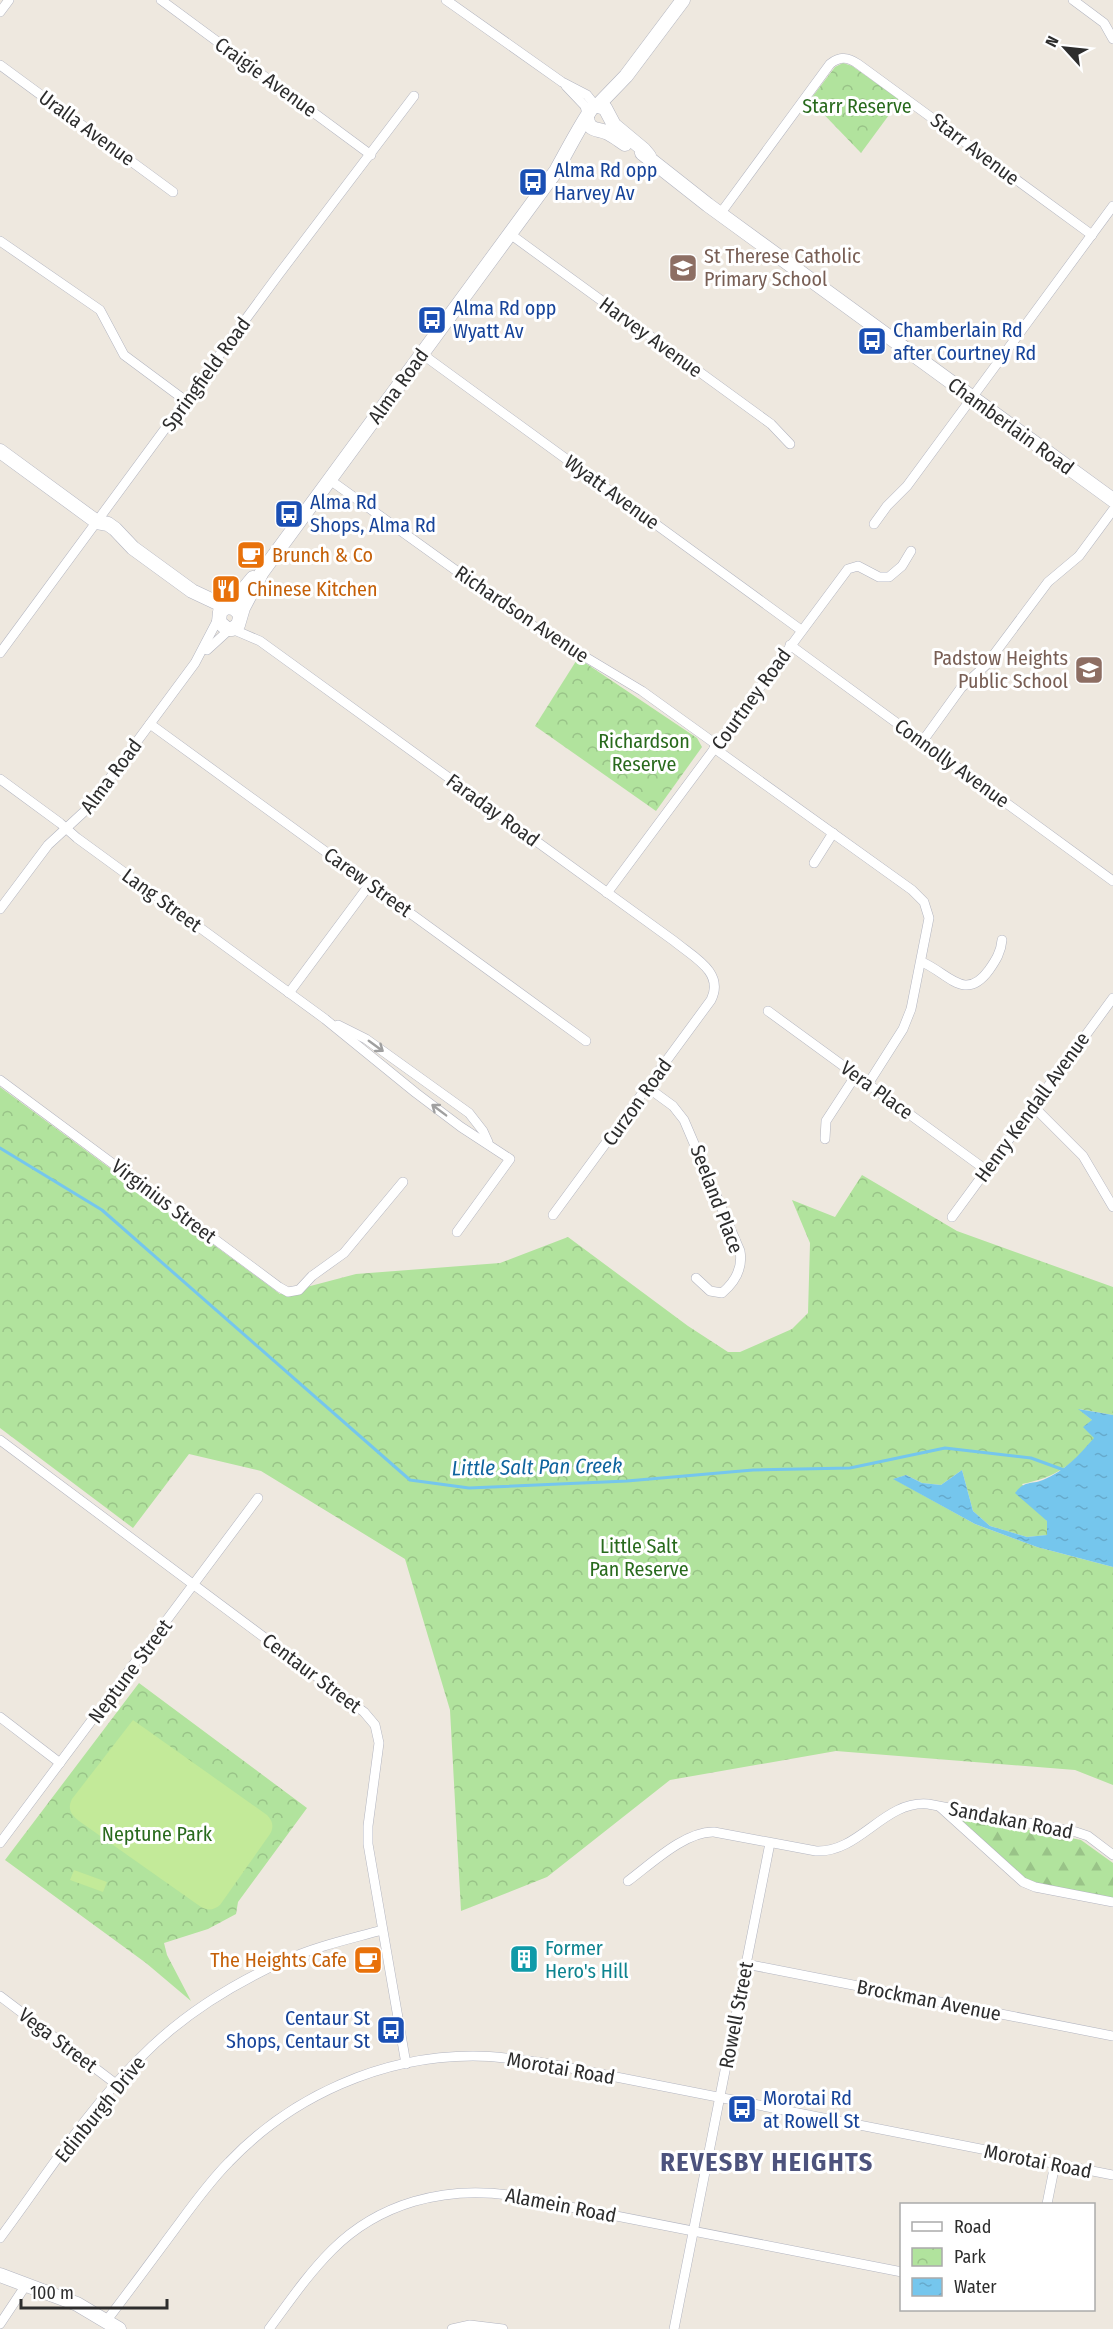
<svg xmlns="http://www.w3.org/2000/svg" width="1113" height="2329" font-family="'Fira Sans Condensed',sans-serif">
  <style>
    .forest { fill: url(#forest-firs) }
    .park { fill: url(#park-crowns) }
    .pitch { fill: #c3ea99 }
    .water { fill: url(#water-ripples) }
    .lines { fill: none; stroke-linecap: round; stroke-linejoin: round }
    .stream { stroke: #75c6ed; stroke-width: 3 }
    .street-casing { stroke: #b3b5c0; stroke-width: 10 }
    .secondary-casing { stroke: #b3b5c0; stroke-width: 15 }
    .street { stroke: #fff; stroke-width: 9 }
    .secondary { stroke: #fff; stroke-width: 14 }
    .oneway { stroke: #a0a0a0 }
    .labels { text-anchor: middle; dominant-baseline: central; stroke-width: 6; stroke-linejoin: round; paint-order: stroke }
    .street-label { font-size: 20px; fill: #2d2d2d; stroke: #fff }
    .park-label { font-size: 20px; fill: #286a1c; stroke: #fff }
    .transit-label { font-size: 20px; fill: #164399; stroke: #fff; text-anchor: start }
    .education-label { font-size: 20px; fill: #785e54; stroke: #fff; text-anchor: start }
    .food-label { font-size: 20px; fill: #c56008; stroke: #fff; text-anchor: start }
    .culture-label { font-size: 20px; fill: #0d838f; stroke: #fff; text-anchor: start }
    .water-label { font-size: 21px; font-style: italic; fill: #0f649e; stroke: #fff }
    .district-label { font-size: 26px; font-weight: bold; letter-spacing: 1.5px; fill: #4d537d; stroke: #fff }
  </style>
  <defs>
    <pattern id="forest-firs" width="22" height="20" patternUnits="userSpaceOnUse" patternTransform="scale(1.5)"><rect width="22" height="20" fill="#b1e39d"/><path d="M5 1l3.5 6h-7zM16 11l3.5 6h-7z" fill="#99c388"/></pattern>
    <pattern id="park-crowns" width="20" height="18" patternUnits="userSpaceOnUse" patternTransform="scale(1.5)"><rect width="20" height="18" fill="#b1e39d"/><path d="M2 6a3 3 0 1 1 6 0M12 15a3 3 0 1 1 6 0" fill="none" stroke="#99c388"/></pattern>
    <pattern id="water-ripples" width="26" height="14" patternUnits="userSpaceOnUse" patternTransform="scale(1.5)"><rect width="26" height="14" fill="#75c6ed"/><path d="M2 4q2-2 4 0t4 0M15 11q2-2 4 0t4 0" fill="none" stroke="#6ac"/></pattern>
  </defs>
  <rect width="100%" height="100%" fill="#eee8df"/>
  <path class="forest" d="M959 1816 1081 1840 1113 1863V1898L1039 1884 1026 1879 958 1818Z"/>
  <g class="park">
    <path d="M843 63 852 66 900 100 861 153 810 100 835 67Z"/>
    <path d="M578 658 697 738 702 747 656 811 535 726Z"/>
    <path d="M0 1087 280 1294 356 1274 500 1263 568 1237 688 1326 728 1352H740L792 1329 808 1313 810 1243 792 1200 835 1217 862 1175 957 1231 1113 1287V1415L1079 1409 1092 1420 1095 1438C1072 1465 1057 1477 1022 1484L1047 1521 1048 1535 1027 1537 990 1526 973 1511 962 1470 941 1485 922 1483 906 1475 894 1479 975 1524 1037 1547 1113 1567V1785L1075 1770 836 1751 670 1780 547 1877 461 1911 450 1710 405 1559 261 1471 189 1454 133 1528 0 1428Z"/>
    <path d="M139 1683 307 1808 238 1902 236 1914 208 1929 164 1943 167 1955 191 2001 146 1963 5 1860Z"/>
  </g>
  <g class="pitch">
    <path d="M133 1720 267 1815C273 1821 274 1827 270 1834L220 1905C214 1910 208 1911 201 1907L79 1821C71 1815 67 1809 72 1799Z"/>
    <path d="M74 1870 107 1882 103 1892 70 1880Z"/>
  </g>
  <path class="water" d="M1078 1409 1113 1415V1567L1037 1547 975 1524 893 1479 906 1475 922 1483 941 1485 962 1470 973 1511 990 1526 1027 1537 1047 1535V1521L1015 1493C1025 1480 1030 1485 1043 1480 1065 1471 1079 1455 1094 1438L1083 1427 1092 1420Z"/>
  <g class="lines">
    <path class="stream" d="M0 1148 102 1210 410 1480 469 1488 627 1481 753 1470 850 1468 945 1448 1031 1458 1064 1470"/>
    <g class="street-casing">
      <g id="street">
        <path d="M161 0 371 155"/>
        <path d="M446 0 562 82 587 95 595 105"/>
        <path d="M1073 0 1104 23 1113 39"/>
        <path d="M0 12 9 0"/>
        <path d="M0 65 173 192"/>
        <path d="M566 86 585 106 587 114"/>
        <path d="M720 214 830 64C840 56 848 57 858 64L1092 235"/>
        <path d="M510 234 771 424 790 444"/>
        <path d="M0 241 100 310 124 355 186 401"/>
        <path d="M422 354 801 630"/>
        <path d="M330 480 532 625 642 691 717 745"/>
        <path d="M874 524 887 506 907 486 1113 206"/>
        <path d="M232 629 260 641 674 941C693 957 725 972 711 1000L553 1215"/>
        <path d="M790 645 1113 881"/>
        <path d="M207 650 230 629"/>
        <path d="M0 653 279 274 414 96"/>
        <path d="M150 724 586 1041"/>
        <path d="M922 742 961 688 986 665 1048 582 1079 556 1113 510"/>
        <path d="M714 748 912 890 924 902 929 918 911 1009 903 1029 868 1084"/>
        <path d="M0 779 60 823 77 838 325 1019 416 1093 461 1127 510 1159 457 1232"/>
        <path d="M814 863 833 833"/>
        <path d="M607 893 848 569 858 566 879 577H889L902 566 911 551"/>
        <path d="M0 909 48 845 87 809 195 663 218 619"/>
        <path d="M922 962C948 973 965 1003 989 970 996 960 1001 952 1002 940"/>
        <path d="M289 993 370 884"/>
        <path d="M768 1011 986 1170"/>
        <path d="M338 1025 366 1039 469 1113 483 1131 488 1142"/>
        <path d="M0 1080 279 1287 288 1292 299 1290 312 1276 344 1253 403 1182"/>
        <path d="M647 1087 673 1106 684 1120 740 1251C743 1268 735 1282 722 1293L710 1291 696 1278"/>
        <path d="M1033 1106 1083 1156 1113 1207"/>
        <path d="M825 1139 826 1121 856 1075"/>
        <path d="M952 1217 1113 998"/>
        <path d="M0 1440 364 1712 375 1725 379 1743 368 1826V1844L406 2064"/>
        <path d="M0 1717 60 1763"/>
        <path d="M940 1807 1023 1882 1035 1887 1113 1902"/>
        <path d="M0 1843 258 1498"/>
        <path d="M628 1881C651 1864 685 1831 714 1832L816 1851C860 1853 884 1800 928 1804L1076 1832 1088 1836 1113 1855"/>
        <path d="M746 1964 1113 2036"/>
        <path d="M0 1996 116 2084"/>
        <path d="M1047 2204 1055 2164"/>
        <path d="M0 2238C45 2178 86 2111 140 2058 181 2016 232 1984 286 1960 317 1946 350 1939 382 1930"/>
        <path d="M107 2320C130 2290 152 2260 175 2229 192 2206 209 2182 229 2162 292 2096 382 2056 473 2056 499 2056 525 2060 550 2064L1113 2175"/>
        <path d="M0 2324 26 2285"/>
        <path d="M269 2329C289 2302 308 2274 332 2250 379 2203 444 2186 509 2195L902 2272"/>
        <path d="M452 2329 470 2325 503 2329"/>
        <path d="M674 2329 770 1843"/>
      </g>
    </g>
    <g class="secondary-casing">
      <g id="secondary">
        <path d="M598 105 626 76 683 0"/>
        <path d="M587 118C589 132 598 128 608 133 614 136 619 140 625 144"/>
        <path d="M642 153 708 205 1113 500"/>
        <path d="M0 451 97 522 108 524 115 529 133 548 192 591 226 607"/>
        <path d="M229 607 253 578"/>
        <path d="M241 615 234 608 226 607 220 612 219 622 227 629H232L238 625 243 608 262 572 556 171C562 160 589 109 595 105L605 108 614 125 644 150 649 156"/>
        <path d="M0 2275 77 2304 119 2329"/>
      </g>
    </g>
    <use href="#street" class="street"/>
    <use href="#secondary" class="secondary"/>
  </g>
  <defs><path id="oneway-shaft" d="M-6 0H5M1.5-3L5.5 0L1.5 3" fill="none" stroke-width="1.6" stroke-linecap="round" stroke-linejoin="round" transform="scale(1.5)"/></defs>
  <g class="oneway">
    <use href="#oneway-shaft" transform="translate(376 1046) rotate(36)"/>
    <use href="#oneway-shaft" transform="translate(439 1110) rotate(-143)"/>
  </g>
  <defs>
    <g id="bus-square" transform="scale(1.5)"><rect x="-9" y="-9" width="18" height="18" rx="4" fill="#1a4fb4" stroke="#fff"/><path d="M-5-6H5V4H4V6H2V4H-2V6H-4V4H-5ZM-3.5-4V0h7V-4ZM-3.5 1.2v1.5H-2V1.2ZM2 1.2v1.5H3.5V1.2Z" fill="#fff"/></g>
    <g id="school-square" transform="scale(1.5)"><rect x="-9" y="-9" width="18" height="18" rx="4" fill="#8d6e63" stroke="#fff"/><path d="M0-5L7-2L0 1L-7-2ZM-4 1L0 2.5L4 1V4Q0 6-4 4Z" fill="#fff"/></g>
    <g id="cafe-square" transform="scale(1.5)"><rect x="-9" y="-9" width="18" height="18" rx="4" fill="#e8710a" stroke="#fff"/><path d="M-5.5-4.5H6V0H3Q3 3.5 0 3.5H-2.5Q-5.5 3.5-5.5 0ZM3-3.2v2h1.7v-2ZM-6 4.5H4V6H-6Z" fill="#fff"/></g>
    <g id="restaurant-square" transform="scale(1.5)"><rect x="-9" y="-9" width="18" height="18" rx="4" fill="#e8710a" stroke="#fff"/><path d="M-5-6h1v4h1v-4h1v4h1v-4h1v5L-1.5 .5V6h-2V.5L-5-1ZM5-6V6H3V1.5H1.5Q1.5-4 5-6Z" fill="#fff"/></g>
    <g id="building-square" transform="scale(1.5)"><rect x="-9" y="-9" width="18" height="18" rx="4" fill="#0f9aa8" stroke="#fff"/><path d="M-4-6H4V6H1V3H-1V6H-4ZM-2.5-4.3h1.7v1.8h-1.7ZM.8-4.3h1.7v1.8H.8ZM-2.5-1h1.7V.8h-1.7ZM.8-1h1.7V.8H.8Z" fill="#fff"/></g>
  </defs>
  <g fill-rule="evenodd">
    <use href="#bus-square" x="533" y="182"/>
    <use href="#school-square" x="683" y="268"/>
    <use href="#bus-square" x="432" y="320"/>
    <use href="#bus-square" x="872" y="341"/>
    <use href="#bus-square" x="289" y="514"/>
    <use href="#cafe-square" x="251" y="555"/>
    <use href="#restaurant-square" x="226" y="589"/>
    <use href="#school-square" x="1089" y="670"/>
    <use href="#building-square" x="524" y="1959"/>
    <use href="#cafe-square" x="368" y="1960"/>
    <use href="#bus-square" x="391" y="2030"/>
    <use href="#bus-square" x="742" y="2109"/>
  </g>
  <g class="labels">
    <g class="street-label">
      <text transform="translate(266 77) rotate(36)">Craigie Avenue</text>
      <text transform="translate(87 128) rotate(36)">Uralla Avenue</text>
      <text transform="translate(975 149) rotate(37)">Starr Avenue</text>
      <text transform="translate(651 337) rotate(36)">Harvey Avenue</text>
      <text transform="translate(206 374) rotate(-54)">Springfield Road</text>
      <text transform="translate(398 386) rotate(-54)">Alma Road</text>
      <text transform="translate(1011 426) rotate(36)">Chamberlain Road</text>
      <text transform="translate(612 492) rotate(36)">Wyatt Avenue</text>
      <text transform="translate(522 614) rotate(34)">Richardson Avenue</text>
      <text transform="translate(751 699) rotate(-54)">Courtney Road</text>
      <text transform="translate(952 763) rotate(36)">Connolly Avenue</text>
      <text transform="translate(111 776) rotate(-53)">Alma Road</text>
      <text transform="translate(493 810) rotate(36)">Faraday Road</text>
      <text transform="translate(368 882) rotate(36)">Carew Street</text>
      <text transform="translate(162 900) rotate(36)">Lang Street</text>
      <text transform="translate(877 1090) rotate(36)">Vera Place</text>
      <text transform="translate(637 1102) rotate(-54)">Curzon Road</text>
      <text transform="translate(1032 1107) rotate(-54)">Henry Kendall Avenue</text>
      <text transform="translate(717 1199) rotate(69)">Seeland Place</text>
      <text transform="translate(164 1201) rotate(37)">Virginius Street</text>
      <text transform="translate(130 1671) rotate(-53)">Neptune Street</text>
      <text transform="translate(312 1673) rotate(37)">Centaur Street</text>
      <text transform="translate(1011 1820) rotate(11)">Sandakan Road</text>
      <text transform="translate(929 2000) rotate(11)">Brockman Avenue</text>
      <text transform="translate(736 2015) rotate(-79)">Rowell Street</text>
      <text transform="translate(58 2040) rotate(37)">Vega Street</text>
      <text transform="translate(561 2068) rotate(10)">Morotai Road</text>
      <text transform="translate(100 2109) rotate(-51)">Edinburgh Drive</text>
      <text transform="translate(1038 2161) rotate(11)">Morotai Road</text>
      <text transform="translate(561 2205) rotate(11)">Alamein Road</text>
    </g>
    <g class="park-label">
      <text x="857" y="106">Starr Reserve</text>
      <text x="644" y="741">Richardson<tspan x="644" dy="23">Reserve</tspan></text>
      <text x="639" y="1546">Little Salt<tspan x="639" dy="23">Pan Reserve</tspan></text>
      <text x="157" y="1834">Neptune Park</text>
    </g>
    <g class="transit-label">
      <text x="554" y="170">Alma Rd opp<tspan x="554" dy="23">Harvey Av</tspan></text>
      <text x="453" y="308">Alma Rd opp<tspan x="453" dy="23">Wyatt Av</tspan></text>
      <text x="893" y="330">Chamberlain Rd<tspan x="893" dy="23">after Courtney Rd</tspan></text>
      <text x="310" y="502">Alma Rd<tspan x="310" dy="23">Shops, Alma Rd</tspan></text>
      <text x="370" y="2018" text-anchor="end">Centaur St<tspan x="370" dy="23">Shops, Centaur St</tspan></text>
      <text x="763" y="2098">Morotai Rd<tspan x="763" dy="23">at Rowell St</tspan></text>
    </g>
    <g class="education-label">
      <text x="704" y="256">St Therese Catholic<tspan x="704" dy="23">Primary School</tspan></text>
      <text x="1068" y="658" text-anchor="end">Padstow Heights<tspan x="1068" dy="23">Public School</tspan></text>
    </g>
    <g class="food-label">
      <text x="272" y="555">Brunch &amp; Co</text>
      <text x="247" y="589">Chinese Kitchen</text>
      <text x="347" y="1960" text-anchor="end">The Heights Cafe</text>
    </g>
    <g class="culture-label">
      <text x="545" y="1948">Former<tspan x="545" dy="23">Hero's Hill</tspan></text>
    </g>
    <g class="water-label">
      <text transform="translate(537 1467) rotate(-1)">Little Salt Pan Creek</text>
    </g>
    <g class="district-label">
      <text x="767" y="2162">REVESBY HEIGHTS</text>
    </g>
  </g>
  <rect x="900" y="2203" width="195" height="108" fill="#ffffff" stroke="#ababab" stroke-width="1.5"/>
  <rect x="912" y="2222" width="30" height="9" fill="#ffffff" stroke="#ababab" stroke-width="1.5"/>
  <text x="954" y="2233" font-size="18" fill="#2d2d2d">Road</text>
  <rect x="912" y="2248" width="30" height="18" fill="url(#park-crowns)" stroke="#ababab" stroke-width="1.5"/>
  <text x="954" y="2263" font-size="18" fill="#2d2d2d">Park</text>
  <rect x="912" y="2278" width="30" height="18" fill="url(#water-ripples)" stroke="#ababab" stroke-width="1.5"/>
  <text x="954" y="2293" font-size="18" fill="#2d2d2d">Water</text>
  <g transform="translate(1065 48) rotate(297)" stroke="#ffffff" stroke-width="4.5" paint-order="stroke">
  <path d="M0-4.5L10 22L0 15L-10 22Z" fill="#2d2d2d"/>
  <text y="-9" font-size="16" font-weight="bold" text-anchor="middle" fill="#2d2d2d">N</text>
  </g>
  <path d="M21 2299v9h146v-9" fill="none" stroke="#2d2d2d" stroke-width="3"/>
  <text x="30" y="2299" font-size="18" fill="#2d2d2d" stroke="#ffffff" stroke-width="4.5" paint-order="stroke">100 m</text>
</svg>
